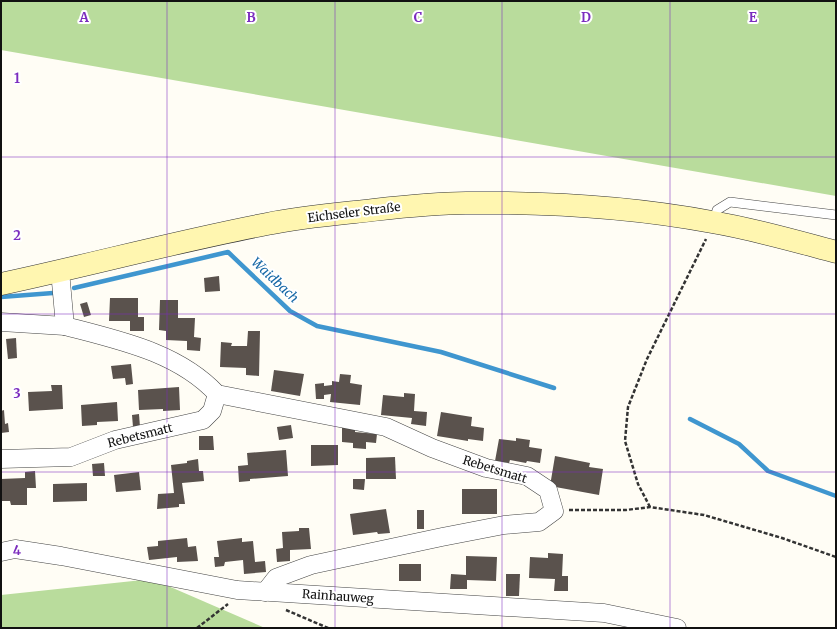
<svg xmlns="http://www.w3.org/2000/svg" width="837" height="629" font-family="Merriweather,serif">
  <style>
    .forest { fill: #b9dc9c }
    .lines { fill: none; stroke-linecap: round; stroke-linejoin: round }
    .stream { stroke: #3f96cf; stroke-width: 4.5 }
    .building { fill: #5a524d }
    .lane-casing { stroke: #444; stroke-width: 10 }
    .street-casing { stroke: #444; stroke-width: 19 }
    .secondary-casing { stroke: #333; stroke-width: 23 }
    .path { stroke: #333; stroke-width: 2.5; stroke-dasharray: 4 2; stroke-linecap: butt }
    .lane { stroke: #fff; stroke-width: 9 }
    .street { stroke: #fff; stroke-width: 18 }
    .secondary { stroke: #fff6b0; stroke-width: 22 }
    .grid { fill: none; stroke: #7b2cbf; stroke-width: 1; stroke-opacity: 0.55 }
    .labels { text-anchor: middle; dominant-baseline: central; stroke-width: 4; stroke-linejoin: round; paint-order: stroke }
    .street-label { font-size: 12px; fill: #111; stroke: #fff }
    .water-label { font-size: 13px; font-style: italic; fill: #1768a6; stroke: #fff }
    .grid-label { font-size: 13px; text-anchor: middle; font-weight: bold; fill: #7b2cbf; stroke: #fff; stroke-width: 4; stroke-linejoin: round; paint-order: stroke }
  </style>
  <rect width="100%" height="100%" fill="#fffdf5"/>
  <g class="forest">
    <path d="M1 1H836V196L1 50Z"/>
    <path d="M152 579 265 628H1V595Z"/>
  </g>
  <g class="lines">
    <g class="stream">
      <path d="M74 288 228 252 290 311 317 326 441 352 554 388"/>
      <path d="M1 297 53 293"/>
      <path d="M690 419 739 444 768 471 836 496"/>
    </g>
  </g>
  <g class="building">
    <path d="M219 276 220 291 205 292 204 278Z"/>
    <path d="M110 298H138V317H144V331H130V321H109Z"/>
    <path d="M160 300H178V318H195L194 337 201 338 200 351 187 350V341L166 340V331L159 330Z"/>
    <path d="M87 302 91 315 84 317 80 304Z"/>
    <path d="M248 331H260L259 376 246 375V368L220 367 221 342 232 343 231 346H247Z"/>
    <path d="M16 338 17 358 8 359 6 339Z"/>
    <path d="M131 364 133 384 126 385 125 378 113 379 111 366Z"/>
    <path d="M274 370 304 374 300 396 271 391Z"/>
    <path d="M340 374 351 375 350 383 362 385 360 405 330 402 331 394 324 395V399H316L315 384 324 383V386L332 385V381L339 382Z"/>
    <path d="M51 385H62L63 409 29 411 28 392 52 391Z"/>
    <path d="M179 387 180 410 163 411V409L139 410 138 390Z"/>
    <path d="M404 393 415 394 414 411 427 412 426 426 411 424 412 418 381 415 383 395 404 397Z"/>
    <path d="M117 402 118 421 97 422V425L82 426 81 405Z"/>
    <path d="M4 410 5 424 8 423 9 432 1 433V411Z"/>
    <path d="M441 412 472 417 471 426 484 428 483 441 468 439V441L437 436Z"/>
    <path d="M139 414 140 427H133L132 415Z"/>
    <path d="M291 425 293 438 279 440 277 427Z"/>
    <path d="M342 427 355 428V432L377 434 376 443 366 442V449L353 448V443L342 442Z"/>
    <path d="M199 436H213L214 450H199Z"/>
    <path d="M516 438 530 440 529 447 542 449 540 463 527 461 526 463 510 460 509 463 495 461 499 439 516 441Z"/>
    <path d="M311 445H338V465L311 466Z"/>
    <path d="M286 450 288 476 250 479V481L239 482 238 466 248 465 247 453Z"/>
    <path d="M555 456 590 463 589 467 603 469 599 495 550 486Z"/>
    <path d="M395 457 396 479H366V458Z"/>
    <path d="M198 459 199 471H203L204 481 182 483 185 504H179V507L157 509 158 494 174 493 171 465 187 463V461Z"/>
    <path d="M104 463 105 476H93L92 464Z"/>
    <path d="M35 471 36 488H27V505H11L10 501H2L1 479 25 478V472Z"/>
    <path d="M139 472 141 490 116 492 114 475Z"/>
    <path d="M353 479H365L364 490 353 489Z"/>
    <path d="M87 483V501L53 502V484Z"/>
    <rect x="462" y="489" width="35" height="25"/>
    <path d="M386 509 390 533 378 534 377 532 353 535 350 514Z"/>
    <rect x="417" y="510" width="7" height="19"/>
    <path d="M299 528H309L311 549 290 550V561L277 562 276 549 283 548 282 532 299 531Z"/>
    <path d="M187 538 188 547 196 546 198 561 177 562V557L149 560 147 547 158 546V541Z"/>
    <path d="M242 538V542L253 541 255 562 265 561 266 572 244 574 243 560 225 562 224 566 215 567 214 557H219L217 541Z"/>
    <path d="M548 553 563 554 562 576H568V591H554L555 579 529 578 530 557 548 558Z"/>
    <path d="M466 556 497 557 496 581 467 580V589H450L451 574 466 575Z"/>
    <rect x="399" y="564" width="22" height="17"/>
    <path d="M506 574H520L519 596H506Z"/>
  </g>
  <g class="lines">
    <g class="lane-casing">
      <path id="lane" d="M714 222 717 210 730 202 836 215"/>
    </g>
    <g class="street-casing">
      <g id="street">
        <path d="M60 271 65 326C118 340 178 352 217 394L386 427 432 448 486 468 527 476 548 490 554 511 539 522 504 525 442 537 311 565 276 578 265 592"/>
        <path d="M1 322 65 326"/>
        <path d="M1 459 71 457 115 440 203 420 212 411 217 394"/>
        <path d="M1 552 15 549 61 556 237 590 604 613 677 628"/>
      </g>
    </g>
    <g class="secondary-casing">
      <path id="secondary" d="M1 284C90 265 178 241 267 224 296 218 326 215 355 212 392 208 429 203 466 203 548 202 631 207 712 222 754 229 795 241 836 252"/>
    </g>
    <g class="path">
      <path d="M650 507 638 484 625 441 628 407 647 359 706 239"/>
      <path d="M569 510H626L650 507 704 515 782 538 836 557"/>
      <path d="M286 610 328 628"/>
      <path d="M197 628 228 604"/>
    </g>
    <use href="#lane" class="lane"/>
    <use href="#street" class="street"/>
    <use href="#secondary" class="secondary"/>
  </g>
  <path class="grid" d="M167 1V628M335 1V628M502 1V628M670 1V628M1 157H836M1 314H836M1 472H836"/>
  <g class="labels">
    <g class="street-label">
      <text transform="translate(354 212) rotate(-7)">Eichseler Straße</text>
      <text transform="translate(140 435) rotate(-14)">Rebetsmatt</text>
      <text transform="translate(495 469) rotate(17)">Rebetsmatt</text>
      <text transform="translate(338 596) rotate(4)">Rainhauweg</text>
    </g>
    <g class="water-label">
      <text transform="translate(275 280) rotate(43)">Waidbach</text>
    </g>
  </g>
  <g class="grid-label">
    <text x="84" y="22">A</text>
    <text x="251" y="22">B</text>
    <text x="418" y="22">C</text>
    <text x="586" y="22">D</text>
    <text x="753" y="22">E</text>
    <text x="17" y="83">1</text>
    <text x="17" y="240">2</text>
    <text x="17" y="398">3</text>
    <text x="17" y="555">4</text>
  </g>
  <rect width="837" height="629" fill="none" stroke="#111111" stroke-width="4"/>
</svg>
